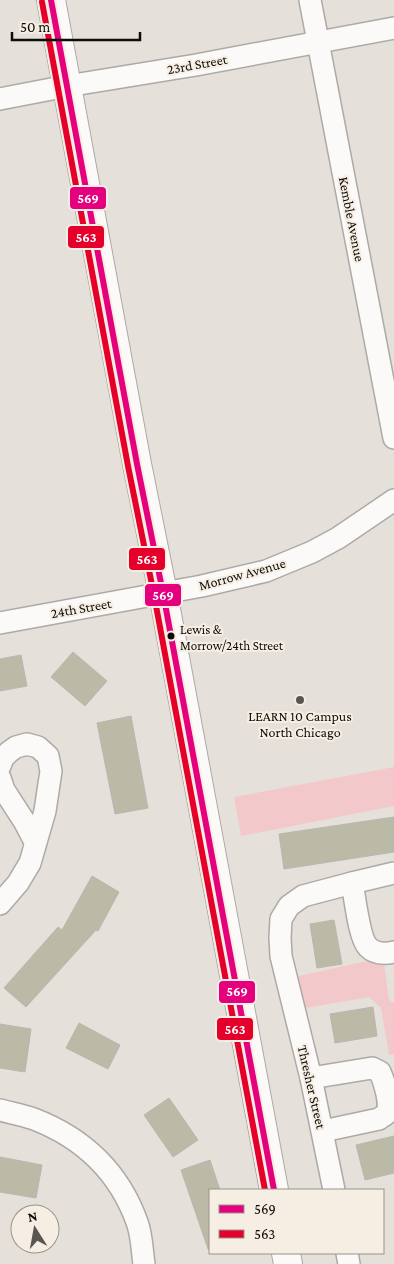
<svg xmlns="http://www.w3.org/2000/svg" width="394" height="1264" font-family="'Crimson Pro',serif">
  <style>
    .green { fill: #f3c8cb }
    .building { fill: #babaa6; stroke: #b9b7b2 }
    .lines { fill: none; stroke-linecap: round; stroke-linejoin: round }
    .minor-casing { stroke: #adaaa6; stroke-width: 24 }
    .major-casing { stroke: #adaaa6; stroke-width: 30 }
    .minor { stroke: #fbfaf9; stroke-width: 21 }
    .major { stroke: #fbfaf9; stroke-width: 28 }
    .bus-1-casing { stroke: #f6eee3; stroke-width: 10 }
    .bus-2-casing { stroke: #f6eee3; stroke-width: 10 }
    .bus-1 { stroke: #e5007d; stroke-width: 6 }
    .bus-2 { stroke: #e4002b; stroke-width: 6 }
    .bus-dot { fill: #0e0b08; stroke: #f6eee3; stroke-width: 2 }
    .poi-dot { fill: #595652; stroke: #f6eee3; stroke-width: 2 }
    .labels { text-anchor: middle; dominant-baseline: central; stroke-width: 4; stroke-linejoin: round; paint-order: stroke }
    .bus-label { font-size: 13px; fill: #0e0b08; stroke: #f6eee3; text-anchor: start }
    .street-label { font-size: 14px; fill: #0e0b08; stroke: #f6eee3 }
    .poi-label { font-size: 14px; fill: #0e0b08; stroke: #f6eee3 }
    .line-badge { stroke: #f6eee3; stroke-width: 2 }
    .badge-label { font-size: 14px; text-anchor: middle; font-weight: bold; fill: #fff }
  </style>
  <rect width="100%" height="100%" fill="#e5e0da"/>
  <g class="green">
    <path d="M394 767V806L241 836 234 797Z"/>
    <path d="M372 960 384 963 389 1000 394 1003V1054L389 1055 381 1008 369 997 301 1009 294 977Z"/>
  </g>
  <g class="building">
    <path d="M73 652 107 681 85 706 51 677Z"/>
    <path d="M21 655 27 686 0 691V659Z"/>
    <path d="M131 716 148 808 115 814 97 723Z"/>
    <path d="M394 817V852L284 869 279 834Z"/>
    <path d="M92 876 119 892 98 931 96 930 26 1007 4 988 58 927 62 930Z"/>
    <path d="M334 920 342 964 317 968 310 924Z"/>
    <path d="M373 1007 377 1036 335 1043 330 1014Z"/>
    <path d="M79 1023 120 1045 108 1069 66 1048Z"/>
    <path d="M0 1024 31 1029 25 1072 0 1068Z"/>
    <path d="M169 1098 198 1140 173 1157 144 1115Z"/>
    <path d="M394 1136V1173L365 1180 356 1145Z"/>
    <path d="M0 1157 42 1165 36 1198 0 1192Z"/>
    <path d="M210 1160 220 1190H210V1249H208L181 1170Z"/>
  </g>
  <g class="lines">
    <g class="minor-casing">
      <g id="minor">
        <path d="M310 0 394 438"/>
        <path d="M0 99 67 86 196 65 394 28"/>
        <path d="M0 623 202 586 266 571 312 552 338 538 394 500"/>
        <path d="M0 766 3 758 9 752 16 747 27 744 38 747 48 756 51 771 45 811 30 863 18 883 0 904"/>
        <path d="M0 778 4 790 24 821 35 842"/>
        <path d="M352 883C355 897 359 938 368 947 375 954 385 954 394 952"/>
        <path d="M311 1078 372 1068 380 1072C384 1081 392 1105 386 1114 384 1116 381 1117 379 1119L323 1131"/>
        <path d="M0 1110C11 1113 23 1115 34 1119 83 1138 119 1172 137 1222 142 1235 142 1251 144 1264"/>
        <path d="M334 1190 311 1078 281 956 280 938 281 919 289 906 303 896 352 883 394 873"/>
        <path d="M347 1253 349 1264"/>
      </g>
    </g>
    <g class="major-casing">
      <g id="major">
        <path d="M51 0 137 464 163 593 274 1190"/>
        <path d="M286 1253 288 1264"/>
      </g>
    </g>
    <use href="#minor" class="minor"/>
    <use href="#major" class="major"/>
    <g class="bus-1-casing">
      <path id="bus-1" d="M51 0 137 464 163 593 274 1190"/>
    </g>
    <g class="bus-2-casing">
      <path id="bus-2" d="M42 2 128 466 154 595 265 1190"/>
    </g>
    <use href="#bus-1" class="bus-1"/>
    <use href="#bus-2" class="bus-2"/>
  </g>
  <circle class="bus-dot" cx="171" cy="636" r="4.5"/>
  <circle class="poi-dot" cx="300" cy="700" r="5"/>
  <g class="labels">
    <g class="bus-label">
      <text x="180" y="629">Lewis &amp;<tspan x="180" dy="16">Morrow/24th Street</tspan></text>
    </g>
    <g class="street-label">
      <text transform="translate(197 64) rotate(-10)">23rd Street</text>
      <text transform="translate(352 219) rotate(79)">Kemble Avenue</text>
      <text transform="translate(242 574) rotate(-15)">Morrow Avenue</text>
      <text transform="translate(81 608) rotate(-10)">24th Street</text>
      <text transform="translate(312 1087) rotate(77)">Thresher Street</text>
    </g>
    <g class="poi-label">
      <text x="300" y="716">LEARN 10 Campus<tspan x="300" dy="16">North Chicago</tspan></text>
    </g>
  </g>
  <g class="line-badge">
    <rect x="69" y="186" width="38" height="24" rx="5" fill="#e5007d"/>
    <rect x="67" y="225" width="38" height="24" rx="5" fill="#e4002b"/>
    <rect x="128" y="547" width="38" height="24" rx="5" fill="#e4002b"/>
    <rect x="144" y="583" width="38" height="24" rx="5" fill="#e5007d"/>
    <rect x="218" y="980" width="38" height="24" rx="5" fill="#e5007d"/>
    <rect x="216" y="1017" width="38" height="24" rx="5" fill="#e4002b"/>
  </g>
  <g class="badge-label">
    <text x="88" y="203">569</text>
    <text x="86" y="242">563</text>
    <text x="147" y="564">563</text>
    <text x="163" y="600">569</text>
    <text x="237" y="996">569</text>
    <text x="235" y="1034">563</text>
  </g>
  <rect x="209" y="1189" width="175" height="65" fill="#f6eee3" stroke="#99938b"/>
  <rect x="219" y="1205" width="25" height="8" fill="#e5007d" stroke="#99938b"/>
  <text x="254" y="1214" font-size="15" fill="#0e0b08">569</text>
  <rect x="219" y="1230" width="25" height="8" fill="#e4002b" stroke="#99938b"/>
  <text x="254" y="1239" font-size="15" fill="#0e0b08">563</text>
  <g transform="translate(35 1229) rotate(349)"><circle r="24" fill="#f6eee3" stroke="#99938b"/>
  <path d="M0-4L9 19L0 12L-9 19Z" fill="#595652"/>
  <text y="-8" font-size="14" font-weight="bold" text-anchor="middle" fill="#0e0b08">N</text>
  </g>
  <path d="M12 32v8h128v-8" fill="none" stroke="#0e0b08" stroke-width="2.5"/>
  <text x="20" y="32" font-size="15" fill="#0e0b08" stroke="#f6eee3" stroke-width="4" paint-order="stroke">50 m</text>
</svg>
